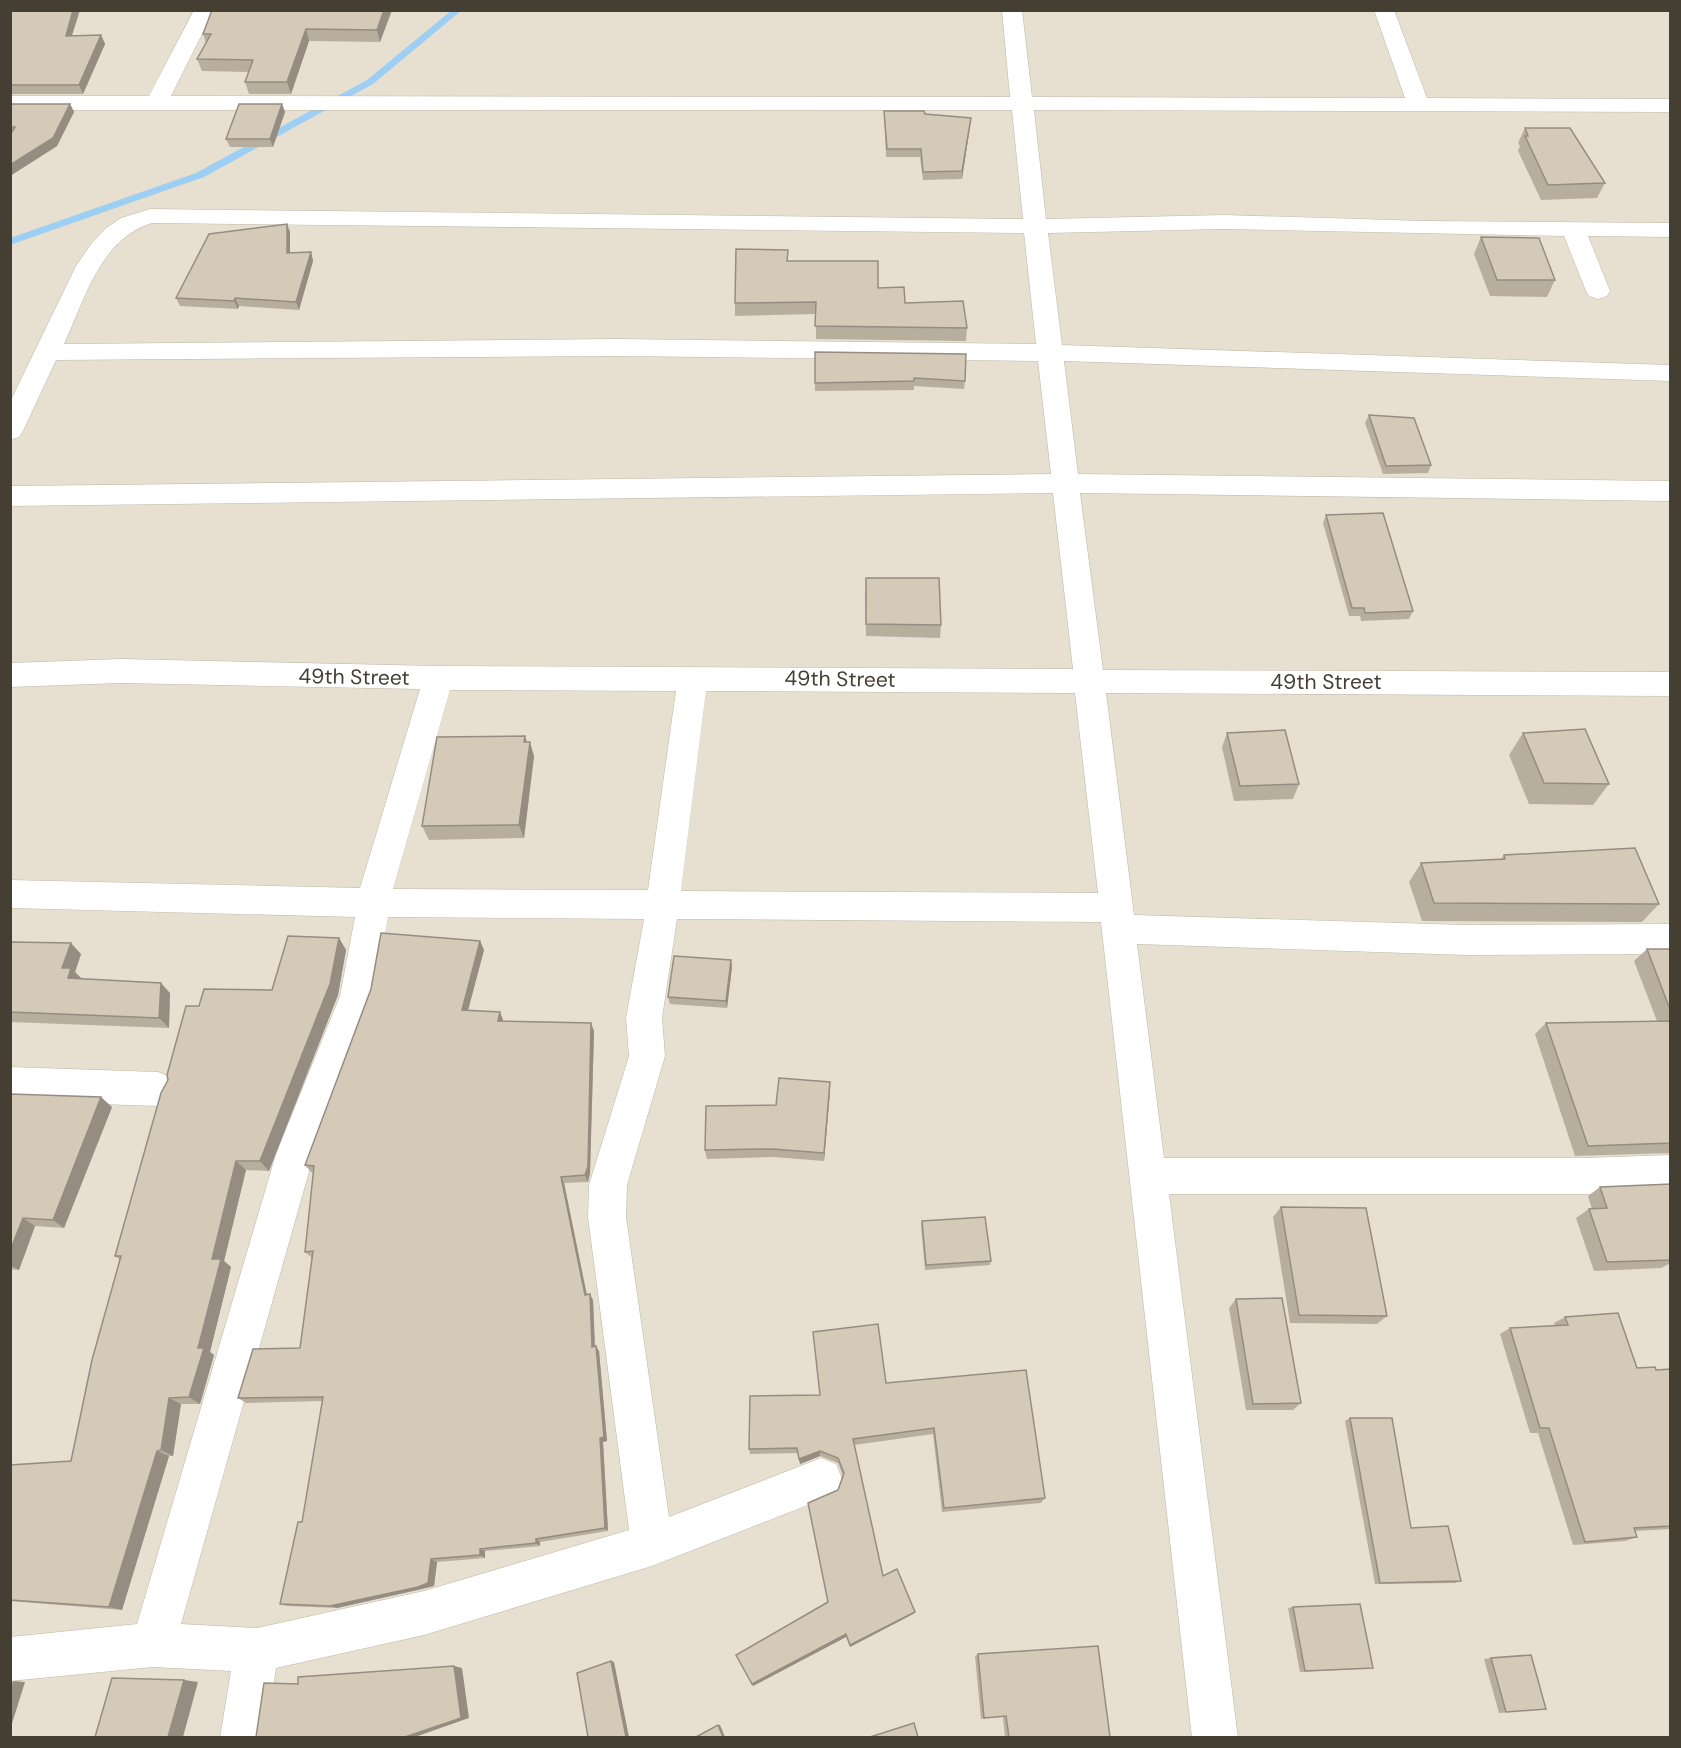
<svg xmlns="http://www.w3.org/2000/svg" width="1681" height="1748" font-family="'DM Sans',sans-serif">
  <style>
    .residential { fill: #e7e0d1 }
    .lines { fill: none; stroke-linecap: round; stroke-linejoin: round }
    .stream { fill: #9ccff3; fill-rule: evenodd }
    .minor-casing { stroke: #beb6a6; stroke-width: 1 }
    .minor { fill: #fff; fill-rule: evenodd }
    .wall { fill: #b7ae9e }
    .shaded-wall { fill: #958d81 }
    .building { fill: #d5cab8; stroke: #958d81; stroke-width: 1.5 }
    .labels { text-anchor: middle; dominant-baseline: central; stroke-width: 4.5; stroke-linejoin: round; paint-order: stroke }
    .street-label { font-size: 21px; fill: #453e33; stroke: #fff }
  </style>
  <rect width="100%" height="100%" fill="#f3eee3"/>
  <rect class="residential" x="11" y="11" width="1659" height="1726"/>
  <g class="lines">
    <path class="stream" d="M452 10H462L373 84 204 177 10 245V238L196 173 367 80Z"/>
    <g class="minor-casing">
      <g id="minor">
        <path d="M194 10H214L171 96 1010 97 1002 10H1022L1032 97 1405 98 1374 10H1394L1427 98 1670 99V112L1034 110 1046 219 1224 215 1425 221 1670 223V237L1588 236 1610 291 1607 296 1598 299 1589 296 1586 291 1564 236 1224 229 1048 233 1062 345 1670 365V381L1064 361 1078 474 1670 481V501L1080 493 1103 670 1670 672V696L1106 693 1134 915 1466 925 1670 924V954L1466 955 1137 944 1164 1158H1584L1670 1155V1191L1584 1194H1169L1238 1738H1192L1101 922 677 919 662 1018 665 1056 627 1185 626 1217 669 1517 821 1458 836 1464 842 1479 836 1494 652 1566 424 1635 276 1668 266 1738H220L231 1671 153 1667 10 1681V1637L137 1624 276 1154 340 996 355 917 10 908V880L360 888 420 689 121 683 10 687V663L121 659 438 666 1073 669 1053 493 10 506V486L1051 474 1038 361 616 356 56 360 23 431 19 437 10 440V402L76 266 92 243 105 229 121 218 150 209 1023 219 1012 110H10V96H149ZM152 223 1024 233 1036 344 616 339 64 344C85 299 100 239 152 223ZM450 690 676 691 648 890 393 889ZM706 691 1075 693 1098 893 681 891ZM388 917 644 919 626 1018 629 1056 589 1185 588 1217 629 1530 424 1591 257 1628 181 1624 314 1154 374 996Z"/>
        <path d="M10 1067 158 1072 171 1077 176 1089 171 1101 158 1106 10 1101Z"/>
      </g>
    </g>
    <use href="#minor" class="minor"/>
  </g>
  <g class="wall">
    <path d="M10 10 72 36 101 35 105 44 83 94H10Z"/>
    <path d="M212 10H392L380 42 309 41 291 94H249L245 82 249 72 202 71 197 59 206 43 203 34Z"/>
    <path d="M10 104H70L74 112 57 146 10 176Z"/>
    <path d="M282 104 285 112 273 147H230L226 139Z"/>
    <path d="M884 111 925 114 970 126 962 179 923 180 920 157H886Z"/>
    <path d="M1525 128 1605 183 1597 198 1541 200 1518 151 1520 146 1518 143Z"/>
    <path d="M287 224 290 232V253L311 252 313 261 299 310 239 306 238 309 180 306 176 298Z"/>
    <path d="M1481 237 1555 280 1547 297 1490 296 1474 254Z"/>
    <path d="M788 250V261L878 288 905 303 967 328 966 341 816 339V314L735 316V303Z"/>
    <path d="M815 352 965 381 964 389 914 386V390L815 391Z"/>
    <path d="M1369 415 1431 465 1428 473 1383 474 1365 423Z"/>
    <path d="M1326 515 1413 611 1409 619 1361 621 1360 616H1349L1323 523Z"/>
    <path d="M865 591 941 625 940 638 866 636Z"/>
    <path d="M1227 733 1299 784 1293 799 1234 801 1222 747Z"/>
    <path d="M1523 733 1609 784 1593 805 1529 804 1509 755Z"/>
    <path d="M527 742 534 756 524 838 429 840 422 826Z"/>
    <path d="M1504 855 1659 904 1642 922 1422 921 1409 882 1421 863 1501 859Z"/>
    <path d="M339 938 346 950 338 995 269 1171 246 1170 224 1261 231 1267 210 1352 214 1355 200 1404H181L173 1456H169L122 1610 10 1601V1465L71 1461 120 1260 115 1256 168 1080 199 1006 272 990Z"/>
    <path d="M480 941 484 950 468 1010 503 1020V1021L594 1031 590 1173 588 1182 564 1183 587 1295 593 1300 595 1346H596L599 1351 607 1441 603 1442 608 1531 540 1542V1546L485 1551V1558L437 1562 434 1586 423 1589 337 1608 287 1606 280 1604 302 1522 323 1401 246 1403 238 1398 300 1348 312 1258 305 1252 313 1172H311L305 1165Z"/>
    <path d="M10 942 81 954 75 972 82 979 170 993 169 1028 10 1022Z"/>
    <path d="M1647 949H1671V1153L1575 1156 1535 1034 1546 1023 1657 1021 1634 961Z"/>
    <path d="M731 960 732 967 727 1008 670 1004 668 997Z"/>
    <path d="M830 1091 824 1161 773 1157 707 1159 705 1150 776 1105Z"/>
    <path d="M10 1094 112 1107 64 1228 35 1226 19 1270 10 1269Z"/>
    <path d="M1671 1184V1263L1661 1268 1594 1271 1576 1218 1589 1209H1592L1588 1196 1600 1187Z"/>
    <path d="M1281 1207 1387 1316 1377 1324 1290 1323 1273 1217Z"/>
    <path d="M922 1221 991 1261 990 1265 925 1270 921 1226Z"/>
    <path d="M1236 1299 1301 1403 1293 1410H1246L1229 1308Z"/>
    <path d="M1565 1317 1637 1368 1656 1370 1671 1369V1529L1635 1531 1637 1537 1625 1541 1573 1545 1538 1433H1530L1500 1334 1510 1328 1555 1326 1554 1323Z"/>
    <path d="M886 1383 1045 1498 1041 1503 942 1512 933 1434 854 1445 883 1576 915 1612 913 1614 850 1647 846 1637 753 1686 752 1684 828 1602 838 1490 843 1476 838 1463 820 1456 800 1464 798 1453 750 1454 749 1449 819 1395Z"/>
    <path d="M1350 1418 1411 1528 1461 1581 1455 1583 1375 1584 1345 1421Z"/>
    <path d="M1293 1607 1373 1668 1300 1672 1288 1608Z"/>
    <path d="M978 1654 1110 1737H1005L1003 1717 981 1719 975 1656Z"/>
    <path d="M1491 1658 1546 1709 1499 1713 1484 1659Z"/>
  </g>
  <g class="shaded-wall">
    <path d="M73 10H80L69 45 66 36Z"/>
    <path d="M384 10H392L380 42 377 30Z"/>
    <path d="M306 29 309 41 291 94 287 82Z"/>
    <path d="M101 35 105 44 83 94 79 85Z"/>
    <path d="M70 104 74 112 57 146 10 176V165Z"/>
    <path d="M282 104 285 112 273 147 270 139Z"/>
    <path d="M971 118 970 126 962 179V171Z"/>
    <path d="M287 224 290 232V261L287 253Z"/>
    <path d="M311 252 313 261 299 310 296 302Z"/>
    <path d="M235 298 239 306 238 309 234 301Z"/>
    <path d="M525 736 529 748 530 742 534 756 524 838 519 825Z"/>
    <path d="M339 938 346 950 338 995 269 1171 260 1161Z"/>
    <path d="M480 941 484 950 466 1018 462 1010Z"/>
    <path d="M71 943 81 954 75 972 82 979 68 978 62 968Z"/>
    <path d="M731 960 732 967 727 1008 726 1001Z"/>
    <path d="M161 983 170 993 169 1028 159 1018Z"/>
    <path d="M500 1012 503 1020 501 1029 498 1021Z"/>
    <path d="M591 1023 594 1031 590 1173 588 1182 585 1175Z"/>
    <path d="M830 1082V1091L824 1161V1153Z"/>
    <path d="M101 1097 112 1107 64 1228 53 1220Z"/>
    <path d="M236 1161 246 1170 224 1261 231 1267 210 1352 214 1355 200 1404 189 1397 198 1348 212 1259Z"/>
    <path d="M561 1177 564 1183 588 1301 585 1295Z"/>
    <path d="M23 1218 35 1226 19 1270 10 1265V1251Z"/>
    <path d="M590 1294 593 1300 595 1352 592 1347Z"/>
    <path d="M596 1346 599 1351 607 1441 603 1442 608 1531 605 1528Z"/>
    <path d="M169 1398 181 1404 173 1456 161 1450Z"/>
    <path d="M157 1451 169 1456 122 1610 109 1607Z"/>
    <path d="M820 1451V1456L800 1464 799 1459Z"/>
    <path d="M536 1539 540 1542V1546L536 1543Z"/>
    <path d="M480 1549 485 1551V1558L480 1555Z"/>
    <path d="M431 1559 437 1562 434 1586 337 1608 330 1606Z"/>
    <path d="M915 1612 913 1614 850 1647V1645Z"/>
    <path d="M846 1634V1637L753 1686 752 1684Z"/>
    <path d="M611 1661 614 1662 629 1737H626Z"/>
    <path d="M454 1666 462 1668 469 1718 415 1737H405Z"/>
    <path d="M184 1680 198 1682 183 1737H168Z"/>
    <path d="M13 1681 25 1682 10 1730V1688Z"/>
    <path d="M718 1725H720L725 1737H723Z"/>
  </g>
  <g class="building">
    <path d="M10 10H73L66 36 101 35 79 85H10Z"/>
    <path d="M212 10H384L377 30 306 29 287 82H245L253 60 197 59 211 34H203Z"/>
    <path d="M10 104H70L53 138 10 165V135L15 127H10Z"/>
    <path d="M239 104H282L270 139H226Z"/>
    <path d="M884 111H924L925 114 971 118 962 171 923 172 921 149H887Z"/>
    <path d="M1525 128H1570L1605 183 1548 185 1525 136H1528Z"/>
    <path d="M287 224V253L311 252 296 302 235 298 234 301 176 298 209 234Z"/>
    <path d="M1481 237 1539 238 1555 280H1497Z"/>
    <path d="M736 249 788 250 787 261H878V288L904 287 905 303 963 301 967 328 815 326 816 302 735 303Z"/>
    <path d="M815 352 966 354 965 381 914 378V381L815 383Z"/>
    <path d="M1369 415 1414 418 1431 465 1386 466Z"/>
    <path d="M1383 513 1413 611 1365 613 1364 608H1352L1326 515Z"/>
    <path d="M866 578H939L941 625 866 624Z"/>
    <path d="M1585 729 1609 784 1544 783 1523 733Z"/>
    <path d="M1285 730 1299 784 1240 786 1227 733Z"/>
    <path d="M525 736 524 742H530L519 825 422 826 437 737Z"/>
    <path d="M1635 848 1659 904 1434 903 1421 863 1505 859 1504 855Z"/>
    <path d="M381 933 480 941 462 1010 500 1012 498 1021 591 1023 588 1166 585 1175 561 1177 585 1295 590 1294 592 1347 596 1346 604 1437 600 1438 605 1528 536 1539V1543L480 1549V1555L431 1559 428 1583 418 1587 330 1606 280 1604 298 1522H302L323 1397 238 1398 253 1349 300 1348 313 1251 305 1252 314 1166 305 1165 371 989Z"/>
    <path d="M288 936 339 938 330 984 260 1161H236L212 1259H221L198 1348H204L189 1397 169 1398 161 1450 157 1451 109 1607 10 1600V1465L71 1461 92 1360 121 1256H115L161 1093 168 1080 167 1075 186 1006H199L204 989 272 990Z"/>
    <path d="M10 942 71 943 62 968H71L68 978 161 983 159 1018 10 1012Z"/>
    <path d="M1647 949H1671V1012Z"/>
    <path d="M674 956 731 960 726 1001 668 997Z"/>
    <path d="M1671 1021V1143L1588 1146 1546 1023Z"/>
    <path d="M779 1078 830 1082 824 1153 772 1149 705 1150 706 1106 776 1105Z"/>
    <path d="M10 1094 101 1097 53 1220 23 1218 10 1251Z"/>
    <path d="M1671 1184V1260L1607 1262 1589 1209 1607 1208 1600 1187Z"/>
    <path d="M1281 1207 1366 1208 1387 1316 1299 1315Z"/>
    <path d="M985 1217 991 1261 926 1265 922 1221Z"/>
    <path d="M1282 1298 1301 1403 1253 1404 1236 1299Z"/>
    <path d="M1618 1313 1637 1368 1655 1367 1656 1370 1671 1369V1526L1634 1528 1637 1537 1585 1542 1549 1428H1540L1510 1328 1568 1325 1565 1317Z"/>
    <path d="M878 1324 886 1383 1026 1370 1045 1498 944 1508 934 1428 853 1439 883 1576 897 1569 915 1612 850 1645 846 1634 752 1684 736 1655 828 1602 808 1503 838 1490 844 1473 838 1458 820 1451 799 1459 797 1448 749 1449 750 1396 820 1395 813 1332Z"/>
    <path d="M1350 1418H1392L1411 1528 1448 1526 1461 1581 1380 1583Z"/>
    <path d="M1360 1604 1373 1668 1305 1671 1293 1607Z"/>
    <path d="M1098 1646 1110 1737H1009L1006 1716 984 1718 978 1654Z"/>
    <path d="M1531 1655 1546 1709 1506 1712 1491 1658Z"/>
    <path d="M611 1661 626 1737H588L577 1673Z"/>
    <path d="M454 1666 461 1718 405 1737H256L264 1683 298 1684V1677Z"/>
    <path d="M112 1678 184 1680 168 1737H95Z"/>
    <path d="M914 1723 918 1737H870Z"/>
    <path d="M718 1725 723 1737H696Z"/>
  </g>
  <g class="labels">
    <g class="street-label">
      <text transform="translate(354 677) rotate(1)">49th Street</text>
      <text transform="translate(840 679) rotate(1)">49th Street</text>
      <text x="1326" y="682">49th Street</text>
    </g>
  </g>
  <rect width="1681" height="1748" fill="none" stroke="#453e33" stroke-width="24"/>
</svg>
